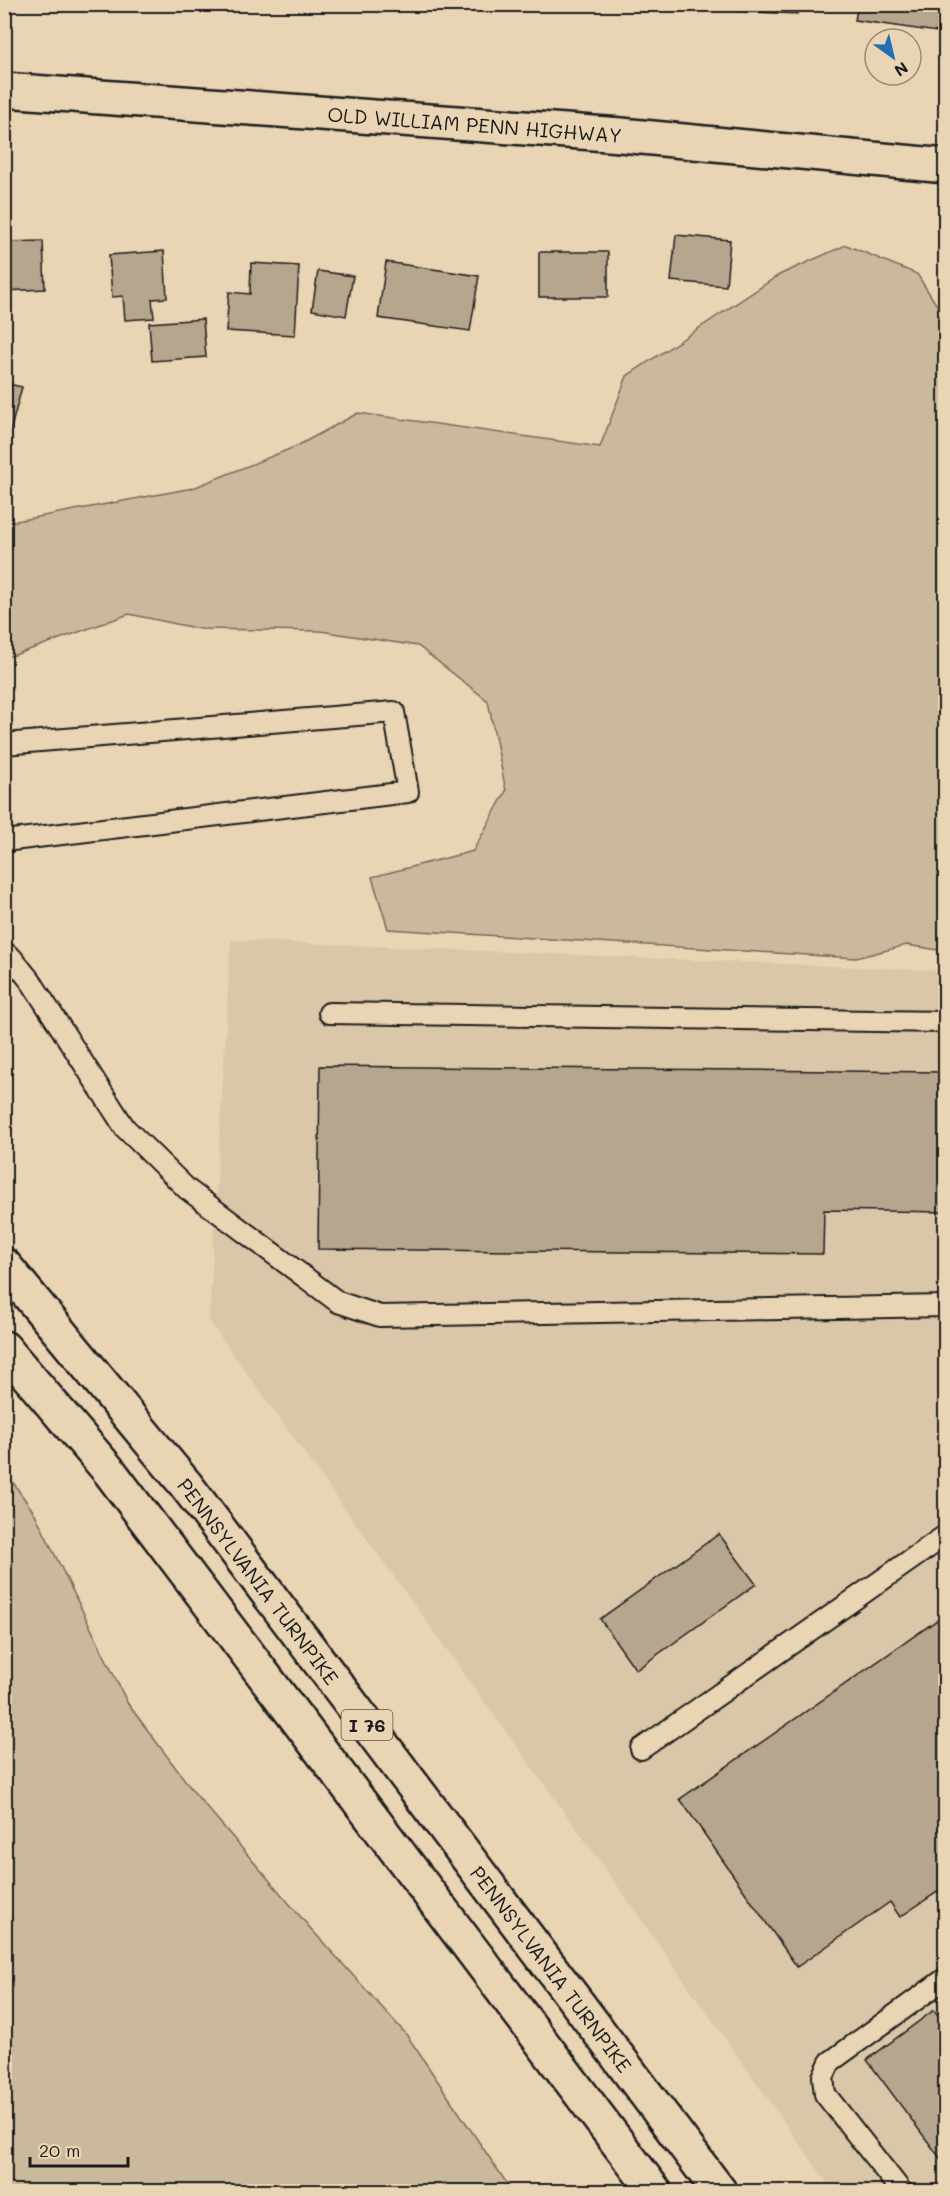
<svg xmlns="http://www.w3.org/2000/svg" width="950" height="2196" font-family="Mali,sans-serif">
  <style>
    .built { fill: #dac6a8 }
    .green { fill: #cbb99d; stroke: #746a5c; stroke-width: 1.5 }
    .building { fill: #b6a68e; stroke: #1c1c1c; stroke-width: 1.5 }
    .lines { fill: none; stroke-linecap: round; stroke-linejoin: round }
    .lane-casing { stroke: #1c1c1c; stroke-width: 24 }
    .secondary-casing { stroke: #1c1c1c; stroke-width: 38 }
    .highway-casing { stroke: #1c1c1c; stroke-width: 38 }
    .lane { stroke: #e9d4b3; stroke-width: 20 }
    .secondary { stroke: #e9d4b3; stroke-width: 33 }
    .highway { stroke: #e9d4b3; stroke-width: 33 }
    .labels { text-anchor: middle; dominant-baseline: central; stroke-width: 4.5; stroke-linejoin: round; paint-order: stroke }
    .shield { fill: #e9d4b3; stroke: #5a5349; stroke-width: 1.5 }
    .shield-label { font-size: 18px; font-weight: bold; fill: #1c1c1c }
    .street-label { font-size: 20px; fill: #1c1c1c; stroke: #e9d4b3 }
  </style>
  <rect width="100%" height="100%" fill="#e9d4b3"/>
  <filter id="ink" filterUnits="userSpaceOnUse"><feTurbulence type="fractalNoise" baseFrequency=".0167" numOctaves="2"/><feDisplacementMap in="SourceGraphic" scale="12" xChannelSelector="R" yChannelSelector="G"/><feConvolveMatrix kernelMatrix="1 2 1 2 8 2 1 2 1" color-interpolation-filters="sRGB"/></filter>
  <g filter="url(#ink)">
    <path class="built" d="M231 940 945 971V2191H833L597 1857 209 1321Z"/>
    <g class="green">
      <path d="M846 245 917 274 945 318V951L907 945 856 958 388 929 372 877 473 851 506 791 488 701 418 646 320 631 200 629 129 614 12 656H5V523L193 488 297 446 358 413 600 447 627 376 779 275Z"/>
      <path d="M5 1471 35 1514 128 1704 193 1791 311 1929 406 2034 512 2191H5Z"/>
    </g>
    <g class="building">
      <path d="M733 4H798L797 14 733 11Z"/>
      <path d="M858 4H941L937 32 855 20Z"/>
      <path d="M676 235 730 240 726 286 671 281Z"/>
      <path d="M43 241 45 289 4 291V242Z"/>
      <path d="M164 251 167 298 152 299 154 318 125 320 123 296 112 297 109 255Z"/>
      <rect x="539" y="252" width="69" height="45"/>
      <path d="M386 262 479 276 470 331 378 318Z"/>
      <path d="M251 263 299 266 295 335 226 331 229 292 250 294Z"/>
      <path d="M318 271 353 276 346 316 312 310Z"/>
      <path d="M203 319 206 357 152 361 149 323Z"/>
      <path d="M4 383 22 387 7 443 4 442Z"/>
      <path d="M320 1066 946 1072V1212L824 1210 823 1254 318 1249Z"/>
      <path d="M719 1534 756 1584 636 1670 600 1619Z"/>
      <path d="M946 1614V1886L900 1917 890 1902 797 1967 680 1799Z"/>
      <path d="M934 2010 946 2025V2166L867 2060Z"/>
    </g>
    <g class="lines">
      <g class="lane-casing">
        <g id="lane">
          <path d="M4 744 394 712 408 792 4 841"/>
          <path d="M4 952 12 958 32 983 125 1128 187 1189 338 1302 380 1316 946 1306"/>
          <path d="M329 1013 946 1022"/>
          <path d="M641 1749 946 1535"/>
          <path d="M902 2192 825 2094 823 2077 830 2062 946 1978"/>
        </g>
      </g>
      <g class="secondary-casing">
        <g id="secondary">
          <path id="s1" d="M4 90 621 135 946 166"/>
        </g>
      </g>
      <g class="highway-casing">
        <g id="highway">
          <path id="s2" d="M4 1265 186 1485 720 2192"/>
          <path d="M4 1348 110 1472 655 2192"/>
        </g>
      </g>
      <use href="#lane" class="lane"/>
      <use href="#secondary" class="secondary"/>
      <use href="#highway" class="highway"/>
    </g>
  </g>
  <g class="labels">
    <rect class="shield" x="341.5" y="1710" width="51" height="30" rx="4.5"/>
    <g class="shield-label">
      <text x="367" y="1725">I 76</text>
    </g>
    <g class="street-label">
      <text stroke="none"><textPath href="#s1" startOffset="472">OLD WILLIAM PENN HIGHWAY</textPath></text>
      <text stroke="none"><textPath href="#s2" startOffset="406">PENNSYLVANIA TURNPIKE</textPath></text>
      <text stroke="none"><textPath href="#s2" startOffset="892">PENNSYLVANIA TURNPIKE</textPath></text>
    </g>
  </g>
  <rect width="950" height="2196" fill="none" stroke="#e9d4b3" stroke-width="24"/>
  <rect x="12" y="12" width="926" height="2172" fill="none" stroke="#1c1c1c" stroke-width="2" filter="url(#ink)"/>
  <g transform="translate(893 57) rotate(146)"><circle r="28" fill="#e9d4b3" stroke="#978a77" stroke-width="1.5"/>
  <path d="M0-4.5L10 22L0 15L-10 22Z" fill="#1f6fb2"/>
  <text y="-9" font-size="16" font-weight="bold" text-anchor="middle" fill="#1c1c1c">N</text>
  </g>
  <path d="M30 2157v9h98v-9" fill="none" stroke="#1c1c1c" stroke-width="3"/>
  <text x="39" y="2157" font-size="18" fill="#1c1c1c" stroke="#e9d4b3" stroke-width="4.5" paint-order="stroke">20 m</text>
</svg>
